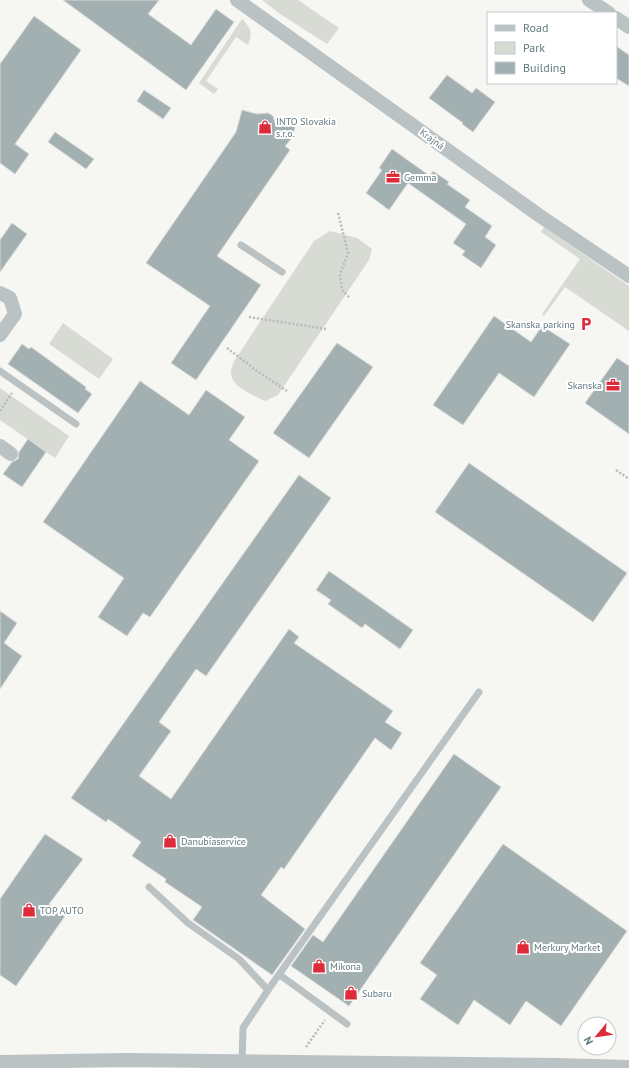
<svg xmlns="http://www.w3.org/2000/svg" width="629" height="1068" font-family="'PT Sans',sans-serif">
  <style>
    .green { fill: #d8dbd3 }
    .building { fill: #a2b0b1; stroke: #d8d7d6 }
    .lines { fill: none; stroke-linecap: round; stroke-linejoin: round }
    .path { stroke: #b6bbbc; stroke-width: 2.5; stroke-dasharray: 2 2; stroke-linecap: butt }
    .lane { stroke: #bbc2c4; stroke-width: 7 }
    .street { stroke: #bbc2c4; stroke-width: 14 }
    .labels { text-anchor: middle; dominant-baseline: central; stroke-width: 4; stroke-linejoin: round; paint-order: stroke }
    .poi-label { font-size: 10px; fill: #627a7e; stroke: #fff; text-anchor: start }
    .street-label { font-size: 10px; fill: #627a7e; stroke: #fff }
  </style>
  <rect width="100%" height="100%" fill="#f6f6f3"/>
  <g class="green">
    <path d="M262 0H298L339 28 327 44 280 14Z"/>
    <path d="M242 19C251 28 253 33 248 45L236 37 206 81 218 89 214 94 199 83Z"/>
    <path d="M544 227 629 286V331L565 287 544 316 542 314 580 259 541 232Z"/>
    <path d="M330 231 357 238 372 249 369 260 278 395 265 401C255 396 232 387 231 374 230 370 233 365 234 361L314 241Z"/>
    <path d="M63 323 113 359 99 379 49 344Z"/>
    <path d="M0 388 69 436 55 458 0 420Z"/>
  </g>
  <g class="building">
    <path d="M63 0H159L148 14 191 45 216 9 234 22 186 90Z"/>
    <path d="M34 16 81 50 15 144 29 154 15 174 0 163V64Z"/>
    <path d="M616 46 629 55V86L616 78Z"/>
    <path d="M447 75 472 93 476 88 495 102 473 132 462 124 463 123 429 98Z"/>
    <path d="M144 90 171 108 163 119 137 101Z"/>
    <path d="M242 110 257 114 268 113 273 116 275 123 295 127 292 138 285 146 290 150 217 256 261 285 196 380 171 363 210 306 146 263 236 132Z"/>
    <path d="M55 132 94 159 86 169 48 142Z"/>
    <path d="M392 149 430 176 433 171 449 182 447 184 470 200 465 207 492 226 485 237 496 245 481 268 462 255 465 251 453 243 466 224 408 183 389 210 366 193 382 170 379 168Z"/>
    <path d="M12 223 27 234 0 272V240Z"/>
    <path d="M494 316 531 342 542 326 570 344 534 397 499 373 463 425 433 405Z"/>
    <path d="M337 343 373 367 309 458 273 433Z"/>
    <path d="M22 344 29 349 31 347 86 387 85 389 92 394 78 413 8 364Z"/>
    <path d="M617 358 629 366V434L585 403Z"/>
    <path d="M140 381 189 415 206 390 245 417 229 440 259 461 150 617 143 613 127 636 98 617 124 578 43 522Z"/>
    <path d="M28 439 46 452 22 487 3 474 12 462 18 459 19 452Z"/>
    <path d="M469 463 627 573 593 622 435 512Z"/>
    <path d="M299 475 331 498 206 676 196 669 159 722 171 731 139 776 171 799 289 629 299 637 294 643 393 711 385 722 402 733 391 750 375 738 284 869 281 867 261 895 305 929 272 975 193 920 202 907 165 882 166 879 132 856 141 842 108 819 106 822 71 798Z"/>
    <path d="M329 571 413 630 400 649 365 624 362 628 328 604 331 600 316 590Z"/>
    <path d="M0 611 17 623 4 643 22 656 0 689Z"/>
    <path d="M454 754 501 787 349 1006 291 966 313 935 323 942Z"/>
    <path d="M45 834 83 859 49 904 65 916 16 986 0 975V899Z"/>
    <path d="M503 844 627 931 561 1026 526 1001 510 1025 474 1000 458 1025 420 999 437 975 420 963Z"/>
  </g>
  <g class="lines">
    <g class="path">
      <path d="M338 213 348 253 340 274 342 290 350 298"/>
      <path d="M249 317 326 329"/>
      <path d="M227 348 257 371 287 391"/>
      <path d="M0 411 12 393"/>
      <path d="M616 470 629 479"/>
      <path d="M306 1047 325 1020"/>
    </g>
    <g class="lane">
      <path d="M241 245 282 272"/>
      <path d="M0 371 76 424"/>
      <path d="M149 887 188 923 239 959 268 990"/>
      <path d="M280 975 347 1024"/>
      <path d="M242 1062 243 1028 268 990 479 692"/>
    </g>
    <g class="street">
      <path d="M237 0 540 216 629 276"/>
      <path d="M589 0 609 13"/>
      <path d="M616 18 629 27"/>
      <path d="M0 293 10 298 15 314 0 335"/>
      <path d="M0 446 11 454"/>
      <path d="M0 1062 126 1060 558 1065 629 1067"/>
    </g>
  </g>
  <defs>
    <g id="shop-bare" transform="scale(1.08)"><path d="M-5-2.5h2.3a2.7 3.5 0 0 1 5.4 0H5L5.5 6h-11ZM-1.5-2.5h3a1.5 2.3 0 0 0-3 0Z" fill="#de2b3a" stroke="#fff" stroke-width="2.5" paint-order="stroke"/></g>
    <g id="office-bare" transform="scale(1.08)"><path d="M-6-3h4V-5.5h4V-3h4V5H-6ZM-1-4.5V-3h2v-1.5ZM-6 0V1H6V0Z" fill="#de2b3a" stroke="#fff" stroke-width="2.5" paint-order="stroke"/></g>
    <g id="parking-bare" transform="scale(1.08)"><path d="M-3.5-5.5H1a3.5 3.5 0 0 1 0 7H-1V5.5H-3.5ZM-1-3.4V-.6H.8a1.4 1.4 0 0 0 0-2.8Z" fill="#de2b3a" stroke="#fff" stroke-width="2.5" paint-order="stroke"/></g>
  </defs>
  <g fill-rule="evenodd">
    <use href="#shop-bare" x="265" y="127"/>
    <use href="#office-bare" x="393" y="177"/>
    <use href="#parking-bare" x="586" y="324"/>
    <use href="#office-bare" x="613" y="385"/>
    <use href="#shop-bare" x="170" y="841"/>
    <use href="#shop-bare" x="29" y="910"/>
    <use href="#shop-bare" x="523" y="947"/>
    <use href="#shop-bare" x="319" y="966"/>
    <use href="#shop-bare" x="351" y="993"/>
  </g>
  <g class="labels">
    <g class="poi-label">
      <text x="276" y="121">INTO Slovakia<tspan x="276" dy="12">s.r.o.</tspan></text>
      <text x="404" y="177">Gemma</text>
      <text x="575" y="324" text-anchor="end">Skanska parking</text>
      <text x="602" y="385" text-anchor="end">Skanska</text>
      <text x="181" y="841">Danubiaservice</text>
      <text x="40" y="910">TOP AUTO</text>
      <text x="534" y="947">Merkury Market</text>
      <text x="330" y="966">Mikona</text>
      <text x="362" y="993">Subaru</text>
    </g>
    <g class="street-label">
      <text transform="translate(432 139) rotate(36)">Krajná</text>
    </g>
  </g>
  <rect x="487" y="12" width="130" height="72" fill="#ffffff" stroke="#c0cacb"/>
  <rect x="495" y="25" width="20" height="6" fill="#bbc2c4" stroke="#c0cacb"/>
  <text x="523" y="32" font-size="12" fill="#627a7e">Road</text>
  <rect x="495" y="42" width="20" height="12" fill="#d8dbd3" stroke="#c0cacb"/>
  <text x="523" y="52" font-size="12" fill="#627a7e">Park</text>
  <rect x="495" y="62" width="20" height="12" fill="#a2b0b1" stroke="#c0cacb"/>
  <text x="523" y="72" font-size="12" fill="#627a7e">Building</text>
  <g transform="translate(597 1036) rotate(241)"><circle r="19" fill="#ffffff" stroke="#c0cacb"/>
  <path d="M0-3L7 15L0 10L-7 15Z" fill="#de2b3a"/>
  <text y="-6" font-size="11" font-weight="bold" text-anchor="middle" fill="#627a7e">N</text>
  </g>
</svg>
